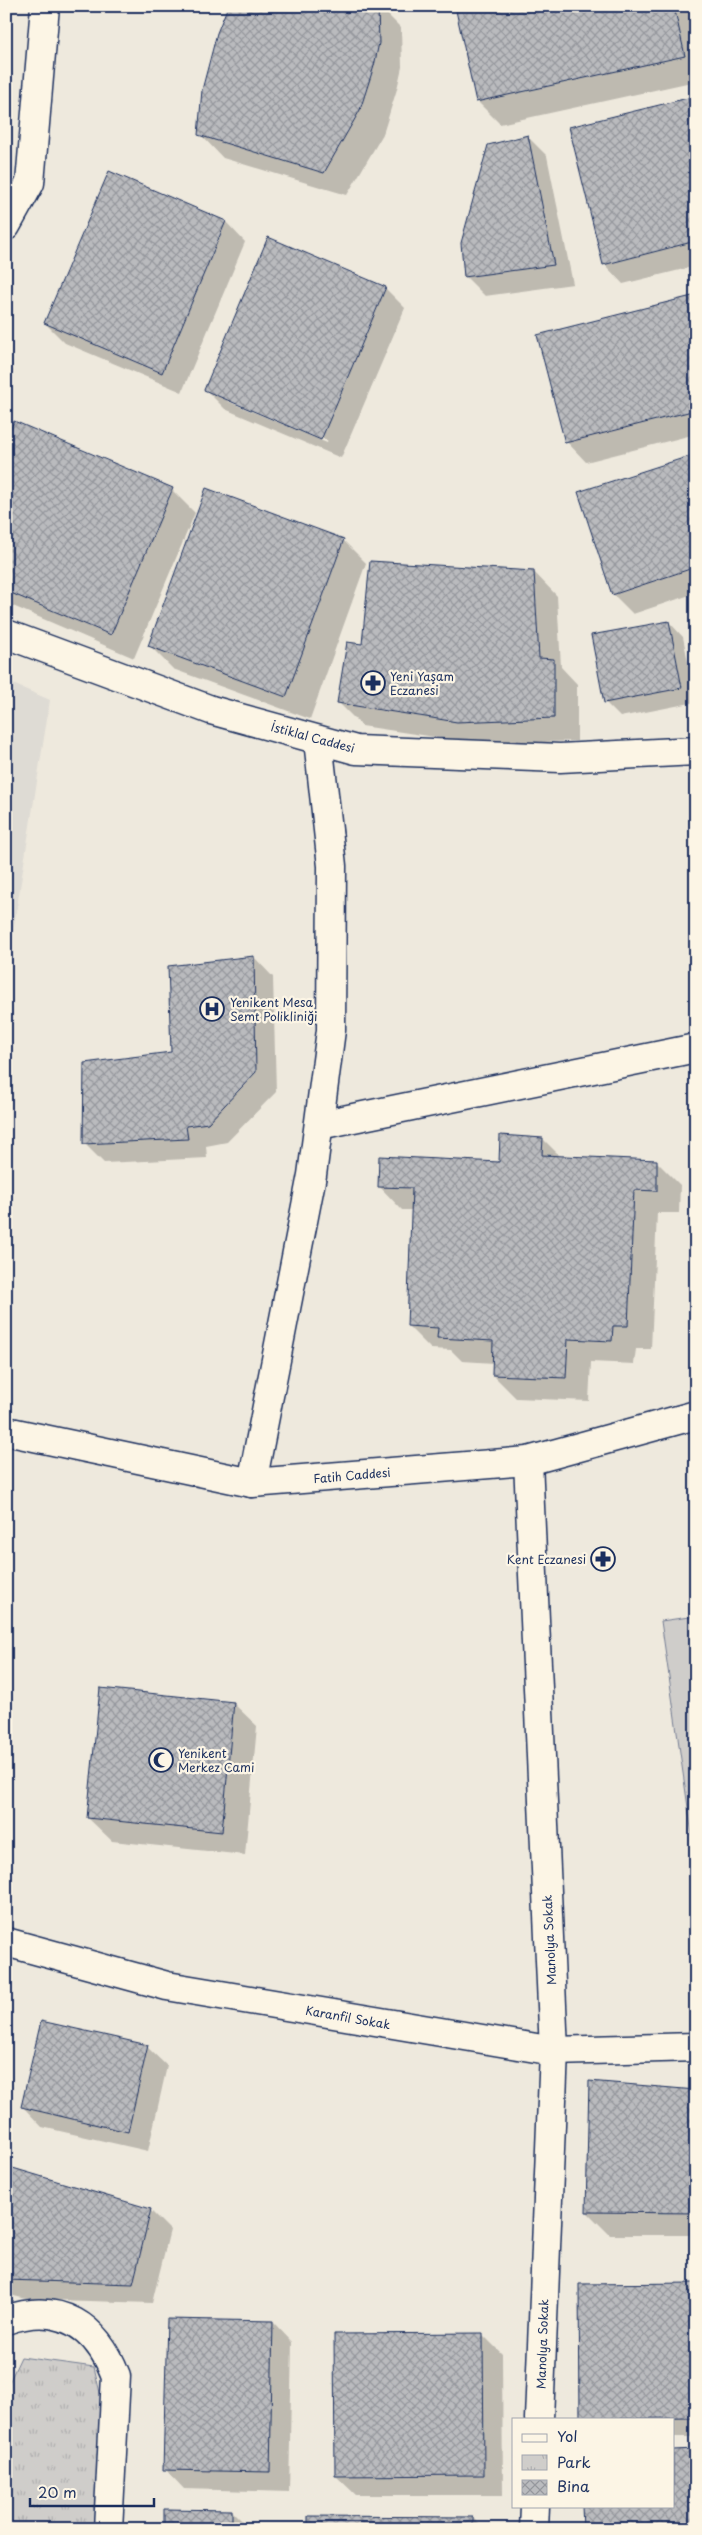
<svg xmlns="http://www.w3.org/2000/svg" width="702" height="2535" font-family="'Playpen Sans',sans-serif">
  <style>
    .built { fill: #dedbd4 }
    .green { fill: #cfcdca; stroke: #757e94 }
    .park { fill: url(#park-tufts); stroke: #757e94 }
    .shadow { fill: #0003; fill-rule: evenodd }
    .building { fill: url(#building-cross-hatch); stroke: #1b2f5e }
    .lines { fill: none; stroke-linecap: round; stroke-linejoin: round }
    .minor-casing { stroke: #1b2f5e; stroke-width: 31 }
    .minor { stroke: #fcf5e5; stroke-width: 28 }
    .labels { text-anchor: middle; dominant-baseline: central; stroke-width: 4.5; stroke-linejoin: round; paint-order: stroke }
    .poi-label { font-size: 12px; fill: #1b2f5e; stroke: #fcf5e5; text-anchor: start }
    .street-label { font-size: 12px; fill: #1b2f5e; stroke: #fcf5e5 }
  </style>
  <defs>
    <pattern id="park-tufts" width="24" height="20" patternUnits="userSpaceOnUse" patternTransform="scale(1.25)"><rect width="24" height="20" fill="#cfcdca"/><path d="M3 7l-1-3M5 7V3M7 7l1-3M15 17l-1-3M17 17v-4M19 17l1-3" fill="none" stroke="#b1b0b0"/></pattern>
    <pattern id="building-cross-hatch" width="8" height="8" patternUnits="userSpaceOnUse" patternTransform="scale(1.25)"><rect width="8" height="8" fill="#babbbe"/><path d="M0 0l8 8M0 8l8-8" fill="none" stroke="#96989e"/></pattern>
  </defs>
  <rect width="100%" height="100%" fill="#eee9dd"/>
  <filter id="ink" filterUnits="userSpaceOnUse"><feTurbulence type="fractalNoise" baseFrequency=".02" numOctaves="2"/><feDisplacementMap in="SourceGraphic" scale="10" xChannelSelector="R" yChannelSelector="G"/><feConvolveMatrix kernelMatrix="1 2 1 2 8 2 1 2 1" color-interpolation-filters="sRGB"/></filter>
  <g filter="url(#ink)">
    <path class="built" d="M6 681 50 700 6 976Z"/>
    <path class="green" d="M696 1616V1834L692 1835 661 1621Z"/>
    <path class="park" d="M21 2357 94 2367 106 2419 94 2529H6V2389Z"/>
    <g class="shadow">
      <path d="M230 6H379L401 28 402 67 397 89 383 134 347 195 223 158 200 134 203 91 224 15Z"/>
      <path d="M456 6H691L696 26V81L500 124 477 101Z"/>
      <path d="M688 99 696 107V266L623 284 604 264Z"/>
      <path d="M528 137 547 156 573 284 485 296 465 276Z"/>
      <path d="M226 222 245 242 182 392 65 343 45 323Z"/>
      <path d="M385 288 405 308 341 458 225 409 205 389ZM227 398 328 441 327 443 227 401Z"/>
      <path d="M696 296V434L586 462 567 442Z"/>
      <path d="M6 364 13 371 6 386Z"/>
      <path d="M6 442 172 490 195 513 134 658 6 603Z"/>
      <path d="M696 455V593L633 614 613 594Z"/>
      <path d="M343 540 366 563 310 719 173 669 150 646Z"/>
      <path d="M534 572 557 596 561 667 577 684V741L481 744 362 726 338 702Z"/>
      <path d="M669 622 683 637 696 702 620 717 605 702Z"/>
      <path d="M254 957 273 977 276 1092 227 1142 206 1146 207 1158 104 1163 84 1143 172 1053Z"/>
      <path d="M543 1139 561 1157 657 1162 680 1185 679 1213H657L651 1349H636L634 1364 591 1362 589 1401 516 1398 493 1375 494 1363 462 1361 451 1350 431 1349 408 1326 413 1210H402L379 1186 500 1163Z"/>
      <path d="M233 1703 257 1726 245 1855 112 1841 88 1818Z"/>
      <path d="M147 2047 167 2066 148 2151 42 2127 23 2107Z"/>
      <path d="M696 2092V2235H610L587 2212Z"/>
      <path d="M6 2168 150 2210 170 2230 152 2303 26 2299 6 2294Z"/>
      <path d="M696 2285V2437H673V2419H581Z"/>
      <path d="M273 2322 292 2342 289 2492 184 2489 165 2469Z"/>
      <path d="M482 2334 502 2354 503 2495H356L336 2476Z"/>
      <path d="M232 2511 250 2529H165Z"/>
      <path d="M473 2518 484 2529H309Z"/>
    </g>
    <g class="building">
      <path d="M228 6H378L379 43 374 66 360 110 324 173 198 135 202 90 217 33Z"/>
      <path d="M455 6H674L685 56 476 102Z"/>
      <path d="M688 98 696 127V241L603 265 569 127Z"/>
      <path d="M528 135 554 265 464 277 461 243 488 145Z"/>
      <path d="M109 171 226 221 162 373 44 323Z"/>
      <path d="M268 237 386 287 321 440 204 390Z"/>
      <path d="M696 295V410L565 443 537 335Z"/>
      <path d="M14 421 173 488 111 635 6 591V439Z"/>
      <path d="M696 454V567L612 595 578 492Z"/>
      <path d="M206 488 344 539 286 697 148 646Z"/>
      <path d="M370 561 534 571 539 658 554 659V718L457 722 337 703 347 642 362 644Z"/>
      <path d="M669 621 682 688 604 703 591 635Z"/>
      <path d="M254 956 256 1072 208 1123 186 1126 188 1139 83 1144 84 1063 171 1052 168 966Z"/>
      <path d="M500 1135 543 1138 542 1155 657 1160V1191L634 1190 628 1326H613L612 1341 568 1339 566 1378 492 1375 493 1341 437 1338 438 1328 407 1326 412 1188 378 1187 379 1156 499 1162Z"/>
      <path d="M100 1688 234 1702 222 1832 87 1818Z"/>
      <path d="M41 2021 148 2045 128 2132 21 2107Z"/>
      <path d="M589 2081 696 2090V2213L586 2212Z"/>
      <path d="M6 2166 151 2209 133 2284 6 2280Z"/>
      <path d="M696 2283V2418L580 2419 579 2284Z"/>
      <path d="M167 2319 273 2321 270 2472 163 2470Z"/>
      <path d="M483 2333 484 2475 335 2476 334 2334Z"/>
      <path d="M696 2449V2529H583L582 2506H673V2450Z"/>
      <path d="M164 2509 232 2510V2529H164Z"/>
      <path d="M308 2516 473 2517V2529H308Z"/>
    </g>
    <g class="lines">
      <g class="minor-casing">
        <g id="minor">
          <path d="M6 226 30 183 45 6"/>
          <path d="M6 634 211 710 356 750 560 758 696 751"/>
          <path d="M319 1125 696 1048"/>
          <path d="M6 1431 252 1483 528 1461 696 1415"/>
          <path d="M528 1461 554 2051 539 2419"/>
          <path d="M252 1483 312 1175 331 1030 332 866 318 740"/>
          <path d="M6 1942 167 1986 554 2051 696 2047"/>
          <path d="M6 2320C60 2301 97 2326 116 2376L108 2529"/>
          <path d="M534 2529 535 2506"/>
        </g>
      </g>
      <use href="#minor" class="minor"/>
    </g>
  </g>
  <defs>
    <g id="pharmacy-ring" transform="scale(1.25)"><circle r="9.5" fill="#fcf5e5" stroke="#1b2f5e" stroke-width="1.5"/><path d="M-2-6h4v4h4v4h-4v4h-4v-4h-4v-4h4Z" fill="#1b2f5e"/></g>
    <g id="hospital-ring" transform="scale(1.25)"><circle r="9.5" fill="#fcf5e5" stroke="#1b2f5e" stroke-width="1.5"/><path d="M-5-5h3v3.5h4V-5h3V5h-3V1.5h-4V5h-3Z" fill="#1b2f5e"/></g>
    <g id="mosque-ring" transform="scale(1.25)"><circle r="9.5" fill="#fcf5e5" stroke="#1b2f5e" stroke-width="1.5"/><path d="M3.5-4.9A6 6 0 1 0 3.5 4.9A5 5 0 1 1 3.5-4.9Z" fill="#1b2f5e"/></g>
  </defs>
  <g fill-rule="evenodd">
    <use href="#pharmacy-ring" x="373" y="683"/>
    <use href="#hospital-ring" x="212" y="1009"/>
    <use href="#pharmacy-ring" x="603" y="1559"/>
    <use href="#mosque-ring" x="161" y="1760"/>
  </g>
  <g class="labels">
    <g class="poi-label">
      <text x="390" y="676">Yeni Yaşam<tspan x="390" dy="14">Eczanesi</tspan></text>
      <text x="230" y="1002">Yenikent Mesa<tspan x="230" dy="14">Semt Polikliniği</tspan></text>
      <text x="586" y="1559" text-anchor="end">Kent Eczanesi</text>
      <text x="178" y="1753">Yenikent<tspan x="178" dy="14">Merkez Cami</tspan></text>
    </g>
    <g class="street-label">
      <text transform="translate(313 737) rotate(15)">İstiklal Caddesi</text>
      <text transform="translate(352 1475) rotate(-5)">Fatih Caddesi</text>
      <text transform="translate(549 1940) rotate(-93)">Manolya Sokak</text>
      <text transform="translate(348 2017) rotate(10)">Karanfil Sokak</text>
      <text transform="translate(542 2344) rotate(-88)">Manolya Sokak</text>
    </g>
  </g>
  <rect width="702" height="2535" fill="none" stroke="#fcf5e5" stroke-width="25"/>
  <rect x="12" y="12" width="677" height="2510" fill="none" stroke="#1b2f5e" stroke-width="2" filter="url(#ink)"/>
  <rect x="512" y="2418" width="162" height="90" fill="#fcf5e5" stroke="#a2a6af"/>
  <rect x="522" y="2434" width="25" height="8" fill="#fcf5e5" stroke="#a2a6af"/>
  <text x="557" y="2442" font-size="15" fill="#1b2f5e">Yol</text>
  <rect x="522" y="2455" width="25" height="15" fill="url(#park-tufts)" stroke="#a2a6af"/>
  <text x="557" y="2468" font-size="15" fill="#1b2f5e">Park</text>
  <rect x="522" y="2480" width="25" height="15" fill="url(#building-cross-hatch)" stroke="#a2a6af"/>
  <text x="557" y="2492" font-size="15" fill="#1b2f5e">Bina</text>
  <path d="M30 2498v8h124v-8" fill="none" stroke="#1b2f5e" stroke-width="2.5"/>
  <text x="38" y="2498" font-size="15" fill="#1b2f5e" stroke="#fcf5e5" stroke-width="4" paint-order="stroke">20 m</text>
</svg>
